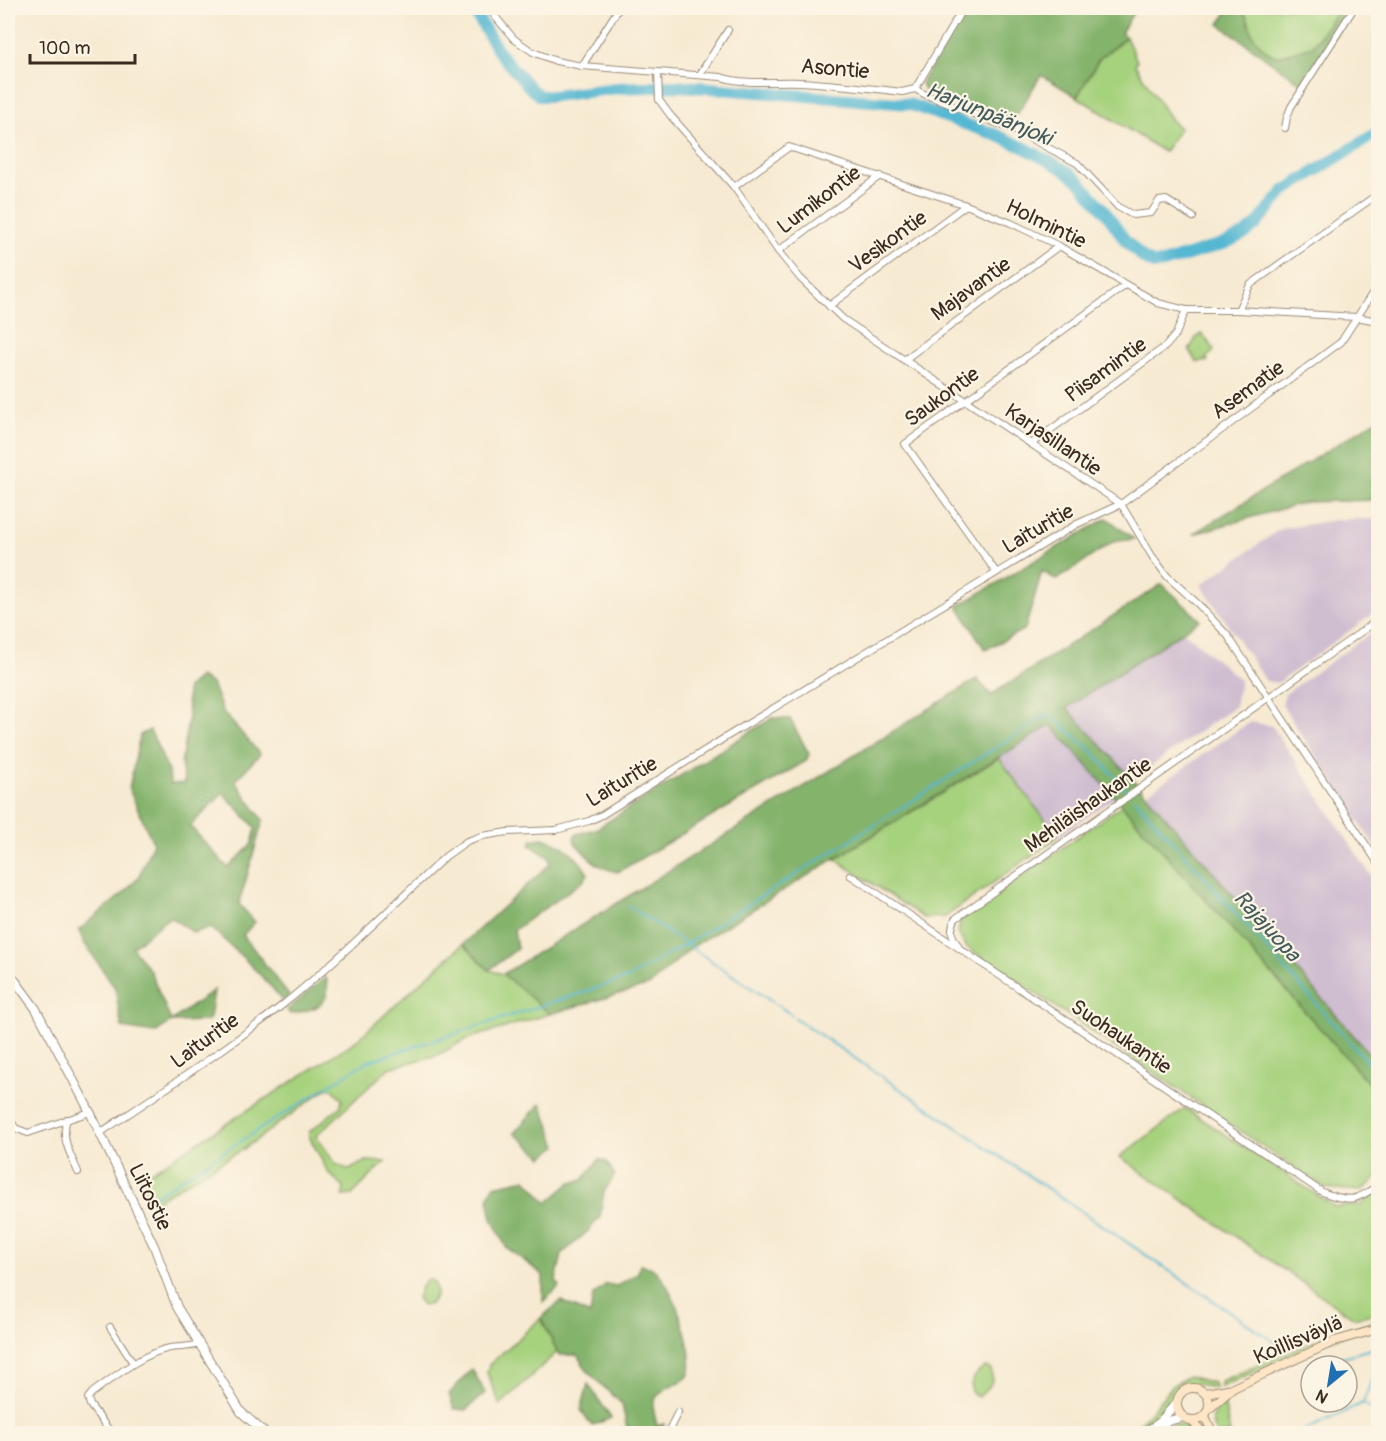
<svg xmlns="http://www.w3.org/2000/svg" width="1386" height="1441" font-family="Pangolin,sans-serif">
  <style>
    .industrial { fill: #cfbdd0 }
    .green { fill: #a6d17d; stroke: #707e4e; stroke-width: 1.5 }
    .forest { fill: #84b36c; stroke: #606e45; stroke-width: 1.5; fill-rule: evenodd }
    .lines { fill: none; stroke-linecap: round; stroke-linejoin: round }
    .stream { stroke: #54b7d2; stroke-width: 2 }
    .river { stroke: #54b7d2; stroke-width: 12 }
    .minor-casing { stroke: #998a78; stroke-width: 8 }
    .tertiary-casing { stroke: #998a78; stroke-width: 10 }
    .secondary-casing { stroke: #998a78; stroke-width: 10 }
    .minor { stroke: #fff; stroke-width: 6 }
    .tertiary { stroke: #fff; stroke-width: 8 }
    .secondary { stroke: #fde5c5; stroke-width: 8 }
    .labels { text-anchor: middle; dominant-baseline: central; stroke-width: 4.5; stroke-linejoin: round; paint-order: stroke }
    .street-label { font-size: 21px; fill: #3b2a1e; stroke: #fcf5e5 }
    .water-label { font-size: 22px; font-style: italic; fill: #445b5d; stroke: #fcf5e5 }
  </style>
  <rect width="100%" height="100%" fill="#fcf5e5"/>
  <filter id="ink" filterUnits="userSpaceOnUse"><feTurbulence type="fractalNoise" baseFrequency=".0167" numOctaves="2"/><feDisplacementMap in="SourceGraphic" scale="12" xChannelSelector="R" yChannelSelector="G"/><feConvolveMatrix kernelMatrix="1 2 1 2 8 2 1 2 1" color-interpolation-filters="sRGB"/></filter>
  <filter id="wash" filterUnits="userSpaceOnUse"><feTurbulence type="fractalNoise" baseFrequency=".008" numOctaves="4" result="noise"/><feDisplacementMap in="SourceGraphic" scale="24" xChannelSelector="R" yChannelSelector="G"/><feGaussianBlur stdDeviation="1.35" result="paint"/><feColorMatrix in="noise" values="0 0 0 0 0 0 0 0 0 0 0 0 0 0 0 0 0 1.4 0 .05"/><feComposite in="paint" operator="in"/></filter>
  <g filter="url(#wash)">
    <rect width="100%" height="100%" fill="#f7ead2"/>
    <g class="industrial">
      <path d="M1342 519H1378V610L1278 683 1266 681 1201 585 1280 529Z"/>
      <path d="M1378 628V851L1282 705 1285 694Z"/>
      <path d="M1183 631 1240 680 1235 706 1133 779 1066 708Z"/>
      <path d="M1250 722 1272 726 1378 886V1064L1146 794Z"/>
      <path d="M1051 725 1115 797 1058 837 999 758Z"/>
    </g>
    <g class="green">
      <path d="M1239 8H1340L1313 46 1276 57C1266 52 1256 43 1252 33 1247 21 1250 17 1239 8Z"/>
      <path d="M1126 37 1137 61 1135 65 1171 120 1180 128 1164 152 1077 97 1099 59Z"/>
      <path d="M1202 334 1214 349 1213 352 1206 358 1208 360 1206 362 1204 360 1200 362H1197L1189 350 1196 338Z"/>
      <path d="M999 758 1058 837 945 917 924 918 835 859Z"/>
      <path d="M1122 805 1378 1094V1177L1361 1191 1325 1188 965 946 958 933 961 920Z"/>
      <path d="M463 944 489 970 503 974 550 1014 467 1039 438 1055 389 1068 316 1136 336 1164 349 1170 366 1161 385 1162 352 1195 343 1196 344 1188 328 1172 309 1136V1132L341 1106 342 1099 333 1089H326L245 1148 160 1198 156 1206 143 1188 135 1171 141 1173 154 1170 356 1041Z"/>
      <path d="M1185 1108 1335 1207 1361 1205 1378 1191V1313L1354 1318 1120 1157Z"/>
      <path d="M430 1279 435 1284 436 1295 430 1304 423 1306 417 1298 421 1287 426 1280Z"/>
      <path d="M541 1318 557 1352 500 1405 487 1373 489 1365Z"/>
      <path d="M1378 1320V1325L1324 1341 1221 1387V1381L1322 1338Z"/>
      <path d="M985 1367 991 1369C995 1383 989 1389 978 1397L971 1392C970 1380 975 1374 985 1367Z"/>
      <path d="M1188 1376 1213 1383 1216 1388C1207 1389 1199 1381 1189 1384 1174 1387 1172 1404 1161 1414 1153 1422 1143 1426 1133 1431L1132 1429 1148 1415 1173 1385Z"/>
      <path d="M1224 1402 1230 1433H1216C1208 1418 1212 1414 1224 1402Z"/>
      <path d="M1174 1424H1181L1198 1433H1155Z"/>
    </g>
    <g class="forest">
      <path d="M968 8H1136L1121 33 1126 37 1099 59 1077 97 1041 75 1010 126 924 90 921 83Z"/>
      <path d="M1230 8H1239C1250 17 1247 21 1252 33 1256 43 1266 52 1276 57L1313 46 1340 8H1353L1303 85 1219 24Z"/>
      <path d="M1378 419V500L1306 502 1193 534Z"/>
      <path d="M1107 518 1134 539 1113 542 1056 580 1042 571 1025 629 985 650 958 606Z"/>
      <path d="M1162 584 1200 620 1067 708 1146 794 1378 1064V1094L1051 725 692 947 650 985 550 1014 503 974 977 679 991 695Z"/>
      <path d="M200 677 212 684 223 712 260 754 235 781 263 820 239 904 255 922 243 935 289 996 283 1001C261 974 236 950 210 927L194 933 170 917 132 947 150 971 171 1021 214 990 210 1018 207 1021 171 1022 155 1033 122 1028 115 988 83 941 79 930 126 891 138 878 153 843 129 789 140 735 150 730 167 768 171 784 185 783 181 764 188 720 187 688ZM223 793 256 828 252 844 228 868 190 826Z"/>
      <path d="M772 718 790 719 809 754 806 761 618 872C598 869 588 857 575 843L574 837 577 834 596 829Z"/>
      <path d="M542 838C562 842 578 856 588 874L583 881 514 930 517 949 489 970 463 944 550 864 549 857 530 845 532 840Z"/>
      <path d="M326 977C333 1006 314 1010 290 1014L287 1010Z"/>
      <path d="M541 1103 557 1146 543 1157 514 1133Z"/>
      <path d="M599 1159 607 1162 615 1175 604 1192 600 1217 588 1231 562 1254 556 1281 560 1286 543 1302V1275L506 1247 492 1219 488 1198 494 1186 526 1179 547 1203 571 1182 583 1180Z"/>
      <path d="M640 1265C644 1266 650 1266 653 1269 673 1283 694 1348 690 1371 687 1387 660 1382 654 1403 652 1410 656 1419 657 1426L664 1424 660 1433H628L622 1404 589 1373 577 1355H559L541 1318 561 1301 590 1315 593 1296 606 1284 617 1286 638 1273Z"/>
      <path d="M472 1369 485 1393 466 1410 454 1409 449 1394Z"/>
      <path d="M588 1384 611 1418 592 1426 581 1410Z"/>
    </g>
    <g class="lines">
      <g class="stream">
        <path d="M1134 798 1378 1074"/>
        <path d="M629 906 792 1015"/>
        <path d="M795 1018 1282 1347"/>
        <path d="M151 1198 366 1062 628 978 686 944 1049 714 1093 752 1127 791"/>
        <path d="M1311 1366 1378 1347"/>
        <path d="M1363 1403 1378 1414"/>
        <path d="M1297 1434 1363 1403 1378 1363"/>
      </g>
      <path class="river" d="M472 8 500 54 532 90 540 96H553L617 88 682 86 909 104 996 135 1025 148 1065 170 1079 181 1104 210 1125 240 1144 259 1154 264 1163 263 1226 243 1246 233 1256 225 1284 191 1378 132"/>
    </g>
  </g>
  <g filter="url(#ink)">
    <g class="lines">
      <g class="minor-casing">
        <g id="minor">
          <path d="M488 8 514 39 533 52 556 61 582 66 721 77C746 85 773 81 800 82 834 84 868 88 902 92L915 89 963 8"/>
          <path d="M582 66 619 8"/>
          <path d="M658 73 659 100 670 115 734 187 778 251 800 278 843 319 1121 504 1152 556 1167 576 1198 604 1228 636 1378 863"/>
          <path d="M700 74 728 30"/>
          <path d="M915 89 924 94 1016 131 1077 163 1118 207 1133 215 1151 213 1159 201 1166 200 1193 217"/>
          <path d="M1285 128 1287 117 1291 107 1354 8"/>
          <path d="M734 187 789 147 966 205 1011 223 1059 246 1158 303 1186 310H1238L1356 317 1378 321"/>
          <path d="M778 251 880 176"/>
          <path d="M829 306 966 205"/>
          <path d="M1238 310 1250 285 1378 194"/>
          <path d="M904 360 1059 246"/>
          <path d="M1031 444 1166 346 1176 334 1186 310"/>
          <path d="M996 572 905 444 1126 285"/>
          <path d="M850 875 1322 1192C1348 1202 1356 1202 1378 1185"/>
          <path d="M958 945C951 936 950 930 955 919L1378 620"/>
          <path d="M8 1115 15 1128 28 1133 90 1112"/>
          <path d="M67 1119C60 1138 71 1155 78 1172"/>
          <path d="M100 1133C161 1092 222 1052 280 1007 338 961 391 907 446 856L467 841 482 836 508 832 556 830 589 821 602 815 726 737 1077 524 1121 504 1341 342 1372 294 1378 289"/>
          <path d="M110 1327 133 1363"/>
          <path d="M112 1434 90 1405 88 1398 92 1393C114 1377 143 1353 170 1348 180 1346 189 1348 198 1344"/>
          <path d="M667 1434 678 1412"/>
        </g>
      </g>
      <g class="tertiary-casing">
        <g id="tertiary">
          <path d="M8 971 36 1009 90 1112 154 1246 177 1307 241 1412 266 1434"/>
          <path d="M1158 1424 1177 1402"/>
          <path d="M1142 1434 1158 1424 1183 1417"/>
        </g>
      </g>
      <g class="secondary-casing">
        <g id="secondary">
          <circle cx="1193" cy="1404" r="16"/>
          <path d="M1205 1393 1233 1388 1335 1341 1378 1329"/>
          <path d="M1210 1408 1233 1388"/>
          <path d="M1205 1416 1213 1434"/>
          <path d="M1192 1421 1204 1434"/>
        </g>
      </g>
      <use href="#minor" class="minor"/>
      <use href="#tertiary" class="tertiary"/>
      <use href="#secondary" class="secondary"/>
    </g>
  </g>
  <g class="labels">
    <g class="street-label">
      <text transform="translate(835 69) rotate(5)">Asontie</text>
      <text transform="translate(819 200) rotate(-37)">Lumikontie</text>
      <text transform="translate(1046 224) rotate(26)">Holmintie</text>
      <text transform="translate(888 242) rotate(-36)">Vesikontie</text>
      <text transform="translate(971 289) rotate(-36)">Majavantie</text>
      <text transform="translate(1106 370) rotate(-36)">Piisamintie</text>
      <text transform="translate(1248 390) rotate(-36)">Asematie</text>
      <text transform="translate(942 397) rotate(-36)">Saukontie</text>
      <text transform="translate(1053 440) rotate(34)">Karjasillantie</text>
      <text transform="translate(1038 529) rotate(-30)">Laituritie</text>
      <text transform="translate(622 782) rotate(-31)">Laituritie</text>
      <text transform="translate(1088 805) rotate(-35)">Mehiläishaukantie</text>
      <text transform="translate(1121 1037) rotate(34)">Suohaukantie</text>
      <text transform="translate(205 1041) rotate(-36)">Laituritie</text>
      <text transform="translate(150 1197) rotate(64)">Liitostie</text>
      <text transform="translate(1298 1340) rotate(-23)">Koillisväylä</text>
    </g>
    <g class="water-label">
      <text transform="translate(989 114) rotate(22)">Harjunpäänjoki</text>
      <text transform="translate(1267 926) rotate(48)">Rajajuopa</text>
    </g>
  </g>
  <rect width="1386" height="1441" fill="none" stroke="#fcf5e5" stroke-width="30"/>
  <g transform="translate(1329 1384) rotate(210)"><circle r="28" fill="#fcf5e5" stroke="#afa495" stroke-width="1.5"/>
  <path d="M0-4.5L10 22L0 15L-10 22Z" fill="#1f6fb2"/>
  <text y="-9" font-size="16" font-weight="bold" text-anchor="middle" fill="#3b2a1e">N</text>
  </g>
  <path d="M30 54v9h105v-9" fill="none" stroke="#3b2a1e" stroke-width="3"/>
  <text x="39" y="54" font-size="18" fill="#3b2a1e" stroke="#fcf5e5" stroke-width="4.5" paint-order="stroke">100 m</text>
</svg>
